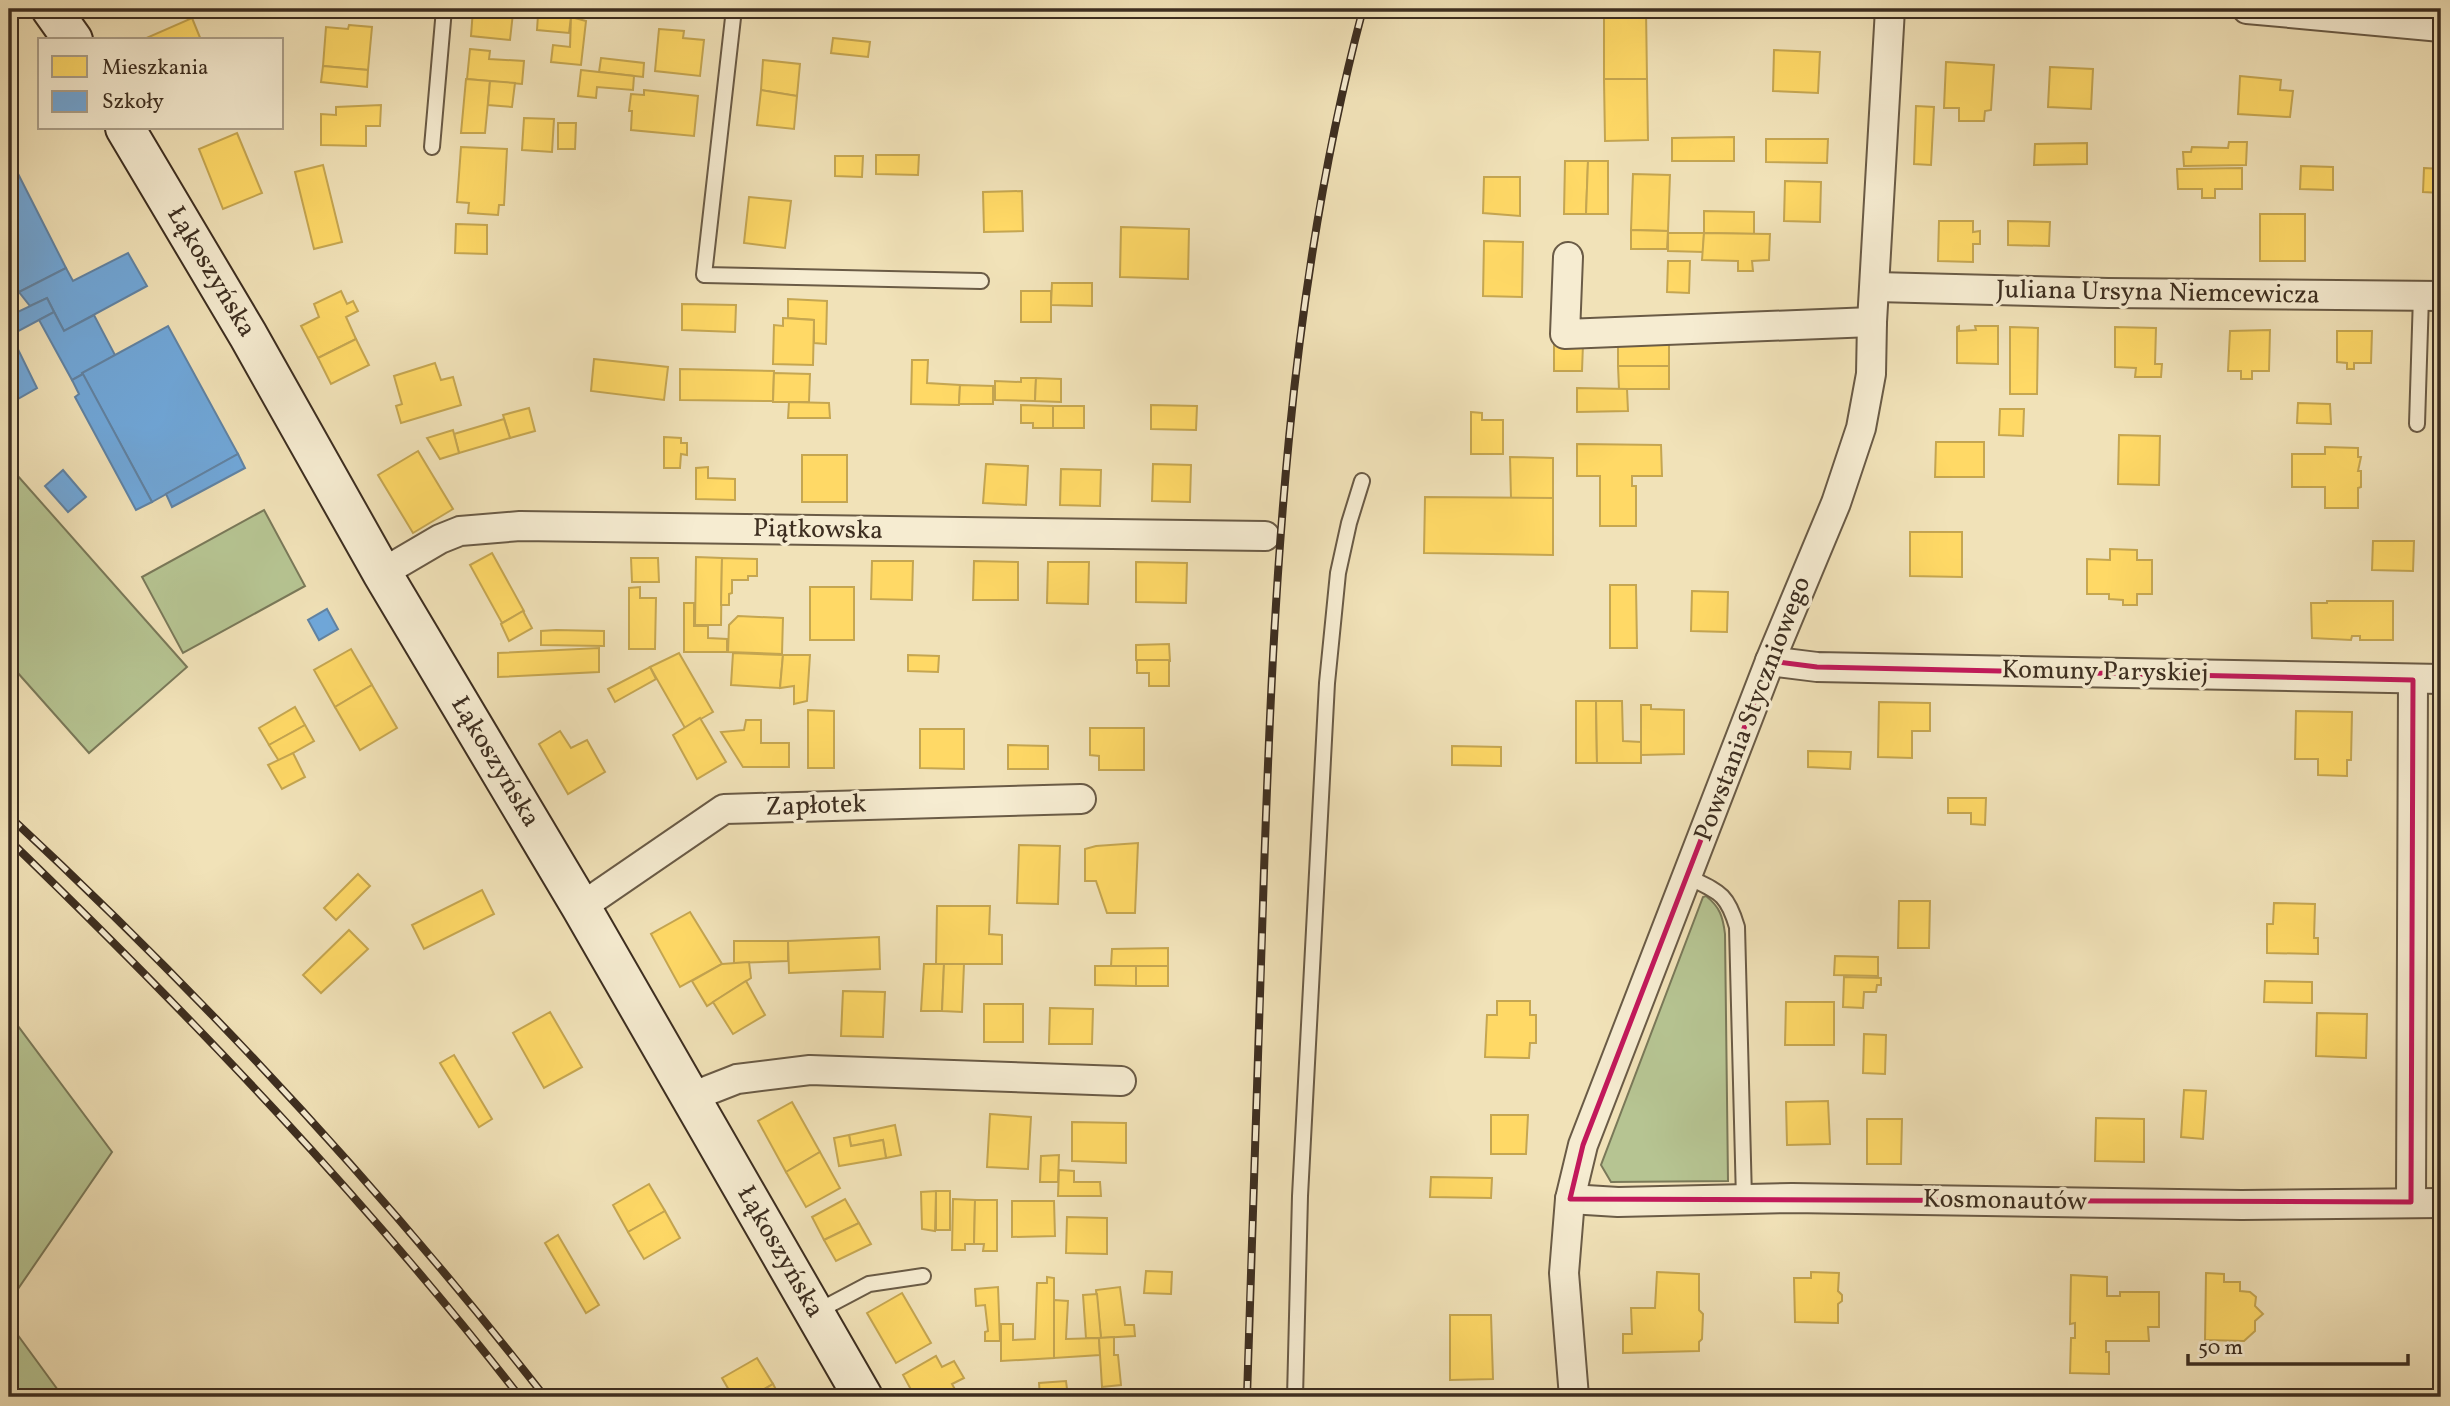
<svg xmlns="http://www.w3.org/2000/svg" width="2450" height="1406" font-family="Vollkorn,serif">
  <style>
    .green { fill: #b6c492; stroke: #7a7959; stroke-width: 2 }
    .homes { fill: #ffd966; stroke: #c5a651; stroke-width: 2 }
    .schools { fill: #6fa8dc; stroke: #6083a4; stroke-width: 2 }
    .lines { fill: none; stroke-linecap: round; stroke-linejoin: round }
    .lane-casing { stroke: #6a5b46; stroke-width: 18 }
    .street-casing { stroke: #6a5b46; stroke-width: 32 }
    .secondary-casing { stroke: #3d2e20; stroke-width: 42 }
    .lane { stroke: #f6ecd1; stroke-width: 14 }
    .street { stroke: #f6ecd1; stroke-width: 28 }
    .secondary { stroke: #f6ecd1; stroke-width: 38 }
    .rail-casing { stroke: #3d2e20; stroke-width: 8 }
    .rail { stroke: #f6ecd1; stroke-width: 5; stroke-dasharray: 16; stroke-linecap: butt }
    .marked { fill: none; stroke: #c2185b; stroke-width: 5; stroke-linejoin: round }
    .labels { text-anchor: middle; dominant-baseline: central; stroke-width: 7; stroke-linejoin: round; paint-order: stroke }
    .street-label { font-size: 26px; fill: #3d2e20; stroke: #f6ecd1 }
  </style>
  <rect width="100%" height="100%" fill="#f1e2b8"/>
  <filter id="stains"><feTurbulence type="fractalNoise" baseFrequency=".00286" numOctaves="4"/><feColorMatrix values="0 0 0 0 .2 0 0 0 0 .09 0 0 0 0 .02 0 0 0 .5 -.17"/></filter>
  <radialGradient id="worn" r=".72"><stop offset=".6" stop-color="#630" stop-opacity="0"/><stop offset="1" stop-color="#630" stop-opacity=".3"/></radialGradient>
  <g class="green">
    <path d="M9 466 187 667 89 753 9 663Z"/>
    <path d="M264 510 305 586 183 653 142 577Z"/>
    <path d="M1706 896C1720 907 1723 917 1725 934L1728 1181 1611 1182 1601 1165 1703 897Z"/>
    <path d="M9 1014 112 1152 9 1302Z"/>
    <path d="M9 1323 63 1397H9Z"/>
  </g>
  <g class="homes">
    <path d="M473 9 513 13 510 40 471 36Z"/>
    <path d="M759 9H782V16L758 14Z"/>
    <path d="M1604 9H1646L1647 79H1604Z"/>
    <path d="M538 15 571 17 569 33 537 30Z"/>
    <path d="M571 17 586 21 581 65 551 62 553 45 570 47Z"/>
    <path d="M192 18 201 40H145L144 39Z"/>
    <path d="M349 25 372 27 368 70 323 66 326 27 348 29Z"/>
    <path d="M659 29 684 31 683 38 704 40 700 76 655 71Z"/>
    <path d="M833 38 870 42 868 57 831 53Z"/>
    <path d="M470 49 490 51 489 59 524 61 522 84 467 79Z"/>
    <path d="M1774 50 1820 52 1818 93 1773 91Z"/>
    <path d="M601 58 644 63 643 77 599 72Z"/>
    <path d="M763 60 800 64 797 96 761 90Z"/>
    <path d="M1946 62 1994 65 1991 110 1985 111 1984 121H1959V108H1944Z"/>
    <path d="M323 66 368 70 367 87 321 82Z"/>
    <path d="M2050 67 2093 69 2091 109 2048 107Z"/>
    <path d="M581 70 634 76 633 90 597 87 596 98 578 96Z"/>
    <path d="M2240 76 2281 80 2280 90 2293 91 2290 117 2238 114Z"/>
    <path d="M466 79 490 81 485 133H461Z"/>
    <path d="M1604 79H1647L1648 140 1605 141Z"/>
    <path d="M490 81 515 83 512 107 488 105Z"/>
    <path d="M644 90 698 96 694 136 631 130 632 111H629L631 94 644 95Z"/>
    <path d="M761 90 797 96 794 129 757 125Z"/>
    <path d="M381 105 380 126H366V146L321 145V114L336 115V107Z"/>
    <path d="M1916 106 1934 107 1931 165 1914 164Z"/>
    <path d="M524 118 554 119 552 152 522 150Z"/>
    <path d="M558 123H576L575 149H558Z"/>
    <path d="M237 133 262 193 223 209 199 149Z"/>
    <path d="M1734 137V161H1672V138Z"/>
    <path d="M1766 139H1828L1827 163 1766 162Z"/>
    <path d="M2229 142H2247L2246 165 2184 166 2183 152H2191L2192 147 2228 148Z"/>
    <path d="M2087 143V164L2034 165 2035 144Z"/>
    <path d="M461 147 507 149 504 205H499L498 215 468 213 469 203 457 202Z"/>
    <path d="M876 155H919L918 175 876 174Z"/>
    <path d="M835 156H863L862 177 835 176Z"/>
    <path d="M1565 161H1588L1586 214H1564Z"/>
    <path d="M1588 161H1608V214H1586Z"/>
    <path d="M323 165 342 242 314 249 295 172Z"/>
    <path d="M2301 166 2333 167V190L2300 189Z"/>
    <path d="M2242 168V189H2215V198H2202V189H2178L2177 169Z"/>
    <path d="M2424 168 2441 169V193L2423 192Z"/>
    <path d="M1633 174 1670 175 1668 231 1631 230Z"/>
    <path d="M1484 177H1520V216L1483 213Z"/>
    <path d="M1785 181 1821 182 1820 222 1784 221Z"/>
    <path d="M1022 191 1023 231 984 232 983 192Z"/>
    <path d="M749 197 791 201 785 248 744 243Z"/>
    <path d="M1704 211 1754 212V234L1704 233Z"/>
    <rect x="2260" y="214" width="45" height="47"/>
    <path d="M1939 221H1973V232L1980 231V244H1973V262L1938 261Z"/>
    <path d="M2008 221 2050 222 2049 246 2008 245Z"/>
    <path d="M456 224 487 225V254L455 253Z"/>
    <path d="M1121 227 1189 229 1188 279 1120 277Z"/>
    <path d="M1631 230 1668 231 1667 249H1631Z"/>
    <path d="M1668 233H1704L1703 252 1668 251Z"/>
    <path d="M1704 233 1770 234 1769 260 1752 261 1753 271H1738V261L1702 260Z"/>
    <path d="M1484 241 1523 242 1522 297 1483 296Z"/>
    <path d="M1668 261H1690L1689 293 1667 292Z"/>
    <path d="M1052 283H1092V306L1051 305Z"/>
    <path d="M341 291 347 304 353 301 358 311 346 317 356 339 318 358 301 326 319 317 314 304Z"/>
    <rect x="1021" y="291" width="30" height="31"/>
    <path d="M788 299 827 301 826 344 814 343V320L788 318Z"/>
    <path d="M682 304 736 305 735 332 682 330Z"/>
    <path d="M783 318 814 320 813 365 773 364 774 325 783 326Z"/>
    <path d="M1959 326V331L1976 330 1975 326H1998V364L1957 363V327Z"/>
    <path d="M2010 327 2038 328 2037 394H2010Z"/>
    <path d="M2115 327 2156 328 2155 364H2162L2161 377H2135L2136 368 2115 367Z"/>
    <path d="M2270 330 2269 371H2252V379H2241V371H2228L2230 331Z"/>
    <path d="M2337 331H2372L2371 363H2354V369H2347V363L2337 362Z"/>
    <path d="M356 339 369 365 331 384 318 358Z"/>
    <path d="M1554 344H1583L1582 371H1554Z"/>
    <rect x="1618" y="344" width="51" height="22"/>
    <path d="M594 359 668 367 664 400 591 391Z"/>
    <path d="M912 360H928L927 383 960 385 959 405 911 404Z"/>
    <path d="M435 363 441 380 453 377 461 405 401 423 396 406 402 404 394 376Z"/>
    <path d="M1618 366H1669V389H1619Z"/>
    <path d="M680 369 774 371 773 401 680 400Z"/>
    <path d="M774 373 810 374 809 402H773Z"/>
    <path d="M1021 378H1036L1035 401 995 400V381L1021 382Z"/>
    <path d="M1036 378 1061 379V402L1035 401Z"/>
    <path d="M960 385 993 386V404H959Z"/>
    <path d="M1577 388 1627 389 1628 411 1577 412Z"/>
    <path d="M789 402 829 403 830 418H788Z"/>
    <path d="M2298 403 2330 404 2331 424 2297 423Z"/>
    <path d="M1021 405 1053 406V428H1033V423H1021Z"/>
    <path d="M1151 405 1197 406 1196 430 1151 429Z"/>
    <rect x="1053" y="406" width="31" height="22"/>
    <path d="M529 408 535 431 510 438 503 415Z"/>
    <path d="M2000 409H2024L2023 436 1999 435Z"/>
    <path d="M1471 412 1482 413V420H1503V454H1471Z"/>
    <path d="M504 419 510 438 459 453 454 434Z"/>
    <path d="M453 430 459 453 440 459 427 438Z"/>
    <path d="M2119 435 2160 436 2159 485 2118 484Z"/>
    <path d="M664 437 681 438V443H687V455L681 454 680 468H664Z"/>
    <path d="M1936 442H1984V477H1935Z"/>
    <path d="M1577 444 1661 445 1662 476H1632V486H1636V526H1600V476H1577Z"/>
    <path d="M2325 447 2358 448V457H2361L2358 471H2361V487L2358 488V508H2325V487H2292V454H2325Z"/>
    <path d="M418 451 453 509 413 533 378 475Z"/>
    <rect x="802" y="455" width="45" height="47"/>
    <path d="M1510 457 1553 458V498H1511Z"/>
    <path d="M986 464 1028 466 1026 505 983 503Z"/>
    <path d="M1153 464 1191 465 1190 502 1152 501Z"/>
    <path d="M708 467V478L735 479V500L696 499V468Z"/>
    <path d="M1061 469 1101 470 1100 506 1060 505Z"/>
    <path d="M1425 497 1553 498V555L1424 553Z"/>
    <path d="M1910 532H1962V577L1910 576Z"/>
    <path d="M2373 541H2414L2413 571 2372 570Z"/>
    <path d="M2110 549 2137 550V560H2152V594H2137V605H2123V600L2109 599V594H2087V559L2110 560Z"/>
    <path d="M492 553 524 611 502 623 470 565Z"/>
    <path d="M696 557 722 558 721 625H695Z"/>
    <path d="M631 558H658L659 582H632Z"/>
    <path d="M722 558 757 559V576H748V580H732V593L729 594V605H721Z"/>
    <path d="M872 561H913L912 600 871 599Z"/>
    <path d="M974 561 1018 562V600H973Z"/>
    <path d="M1048 562H1089L1088 604 1047 603Z"/>
    <path d="M1136 562 1187 563 1186 603 1136 602Z"/>
    <path d="M1610 585H1636L1637 648H1610Z"/>
    <path d="M640 587V598H656L655 649H629V588Z"/>
    <rect x="810" y="587" width="44" height="53"/>
    <path d="M1692 591 1728 592 1727 632 1691 631Z"/>
    <path d="M2327 601H2393V640H2360V636H2352L2351 640 2312 638 2311 603H2327Z"/>
    <path d="M684 603H694V626H708V638L727 639V652H684Z"/>
    <path d="M523 611 532 628 509 641 501 624Z"/>
    <path d="M738 616 783 618 782 654 728 652 729 625Z"/>
    <path d="M556 630 604 631V646L541 645V631Z"/>
    <path d="M1169 644 1170 661 1136 660V645Z"/>
    <path d="M599 648V672L498 677V653Z"/>
    <path d="M351 649 372 685 335 707 314 670Z"/>
    <path d="M679 653 713 712 685 728 650 667Z"/>
    <path d="M733 653 783 655 780 688 731 685Z"/>
    <path d="M783 655H810L807 701 794 704V686L780 688Z"/>
    <path d="M908 655 939 656 938 672 908 671Z"/>
    <path d="M1137 660H1169V686H1149V673H1137Z"/>
    <path d="M650 667 656 679 615 702 608 689Z"/>
    <path d="M372 685 397 728 360 750 335 707Z"/>
    <path d="M1576 701H1596L1597 763H1576Z"/>
    <path d="M1596 701H1622L1623 741 1641 742V763H1597Z"/>
    <path d="M1879 702 1930 703V731H1912V758L1878 757Z"/>
    <path d="M1641 705H1651V709L1684 710V754L1641 755Z"/>
    <path d="M295 707 305 725 269 745 259 728Z"/>
    <path d="M808 710 834 711V768H808Z"/>
    <path d="M2296 711 2352 712 2351 760H2347V776L2318 775V759H2295Z"/>
    <path d="M700 718 726 762 697 779 673 735Z"/>
    <path d="M746 720H761V743H789V767H743L721 732 744 730Z"/>
    <path d="M305 725 314 741 279 761 269 745Z"/>
    <path d="M1090 728H1144V770H1099V756L1090 755Z"/>
    <path d="M920 729H964V769L920 768Z"/>
    <path d="M560 731 571 748 587 740 605 772 568 794 539 744Z"/>
    <path d="M1008 745 1048 746V769H1008Z"/>
    <path d="M1452 746 1501 747V766L1452 765Z"/>
    <path d="M1808 751 1851 752 1850 769 1808 767Z"/>
    <path d="M293 753 305 777 282 789 268 765Z"/>
    <path d="M1948 798H1986L1985 825 1971 824V813H1948Z"/>
    <path d="M1138 843 1135 913H1107L1096 881H1085V849L1096 846Z"/>
    <path d="M1019 845 1060 846 1058 904 1017 903Z"/>
    <path d="M358 874 370 886 336 920 324 908Z"/>
    <path d="M482 890 494 914 424 949 412 925Z"/>
    <path d="M1899 901H1930L1929 948H1898Z"/>
    <path d="M2274 903 2315 904 2314 938H2318V954L2267 953V924H2273Z"/>
    <path d="M937 906H990L989 934 1002 935V964H936Z"/>
    <path d="M690 912 722 964 680 987 651 934Z"/>
    <path d="M349 930 368 949 321 993 303 975Z"/>
    <path d="M879 937 880 969 789 973 788 941Z"/>
    <path d="M734 941H788V961L734 963Z"/>
    <path d="M1168 948V966H1111L1112 949Z"/>
    <path d="M1835 956 1878 957V976L1834 975Z"/>
    <path d="M749 962 751 978 707 1006 692 981 722 964Z"/>
    <path d="M924 964H944L942 1011H921Z"/>
    <path d="M944 964H964L962 1012 942 1011Z"/>
    <path d="M1095 966H1136V986L1095 985Z"/>
    <rect x="1136" y="966" width="32" height="20"/>
    <path d="M1844 977 1881 978V985H1877L1876 992H1864L1863 1008 1843 1007Z"/>
    <path d="M746 981 765 1015 733 1034 713 1002Z"/>
    <path d="M2265 981 2312 982V1003L2264 1002Z"/>
    <path d="M843 991 885 992 883 1037 841 1036Z"/>
    <path d="M1497 1001H1530V1015H1536V1043H1530L1529 1058 1485 1057 1487 1015H1497Z"/>
    <path d="M1786 1002H1834V1045H1785Z"/>
    <rect x="984" y="1004" width="39" height="38"/>
    <path d="M1050 1008 1093 1009 1092 1044H1049Z"/>
    <path d="M550 1012 582 1067 544 1088 513 1033Z"/>
    <path d="M2317 1013 2367 1014 2366 1058 2316 1056Z"/>
    <path d="M1864 1034 1886 1035 1885 1074 1863 1073Z"/>
    <path d="M454 1055 492 1119 479 1127 440 1063Z"/>
    <path d="M2184 1090 2206 1091 2203 1139 2181 1137Z"/>
    <path d="M1828 1101 1830 1144 1787 1145 1786 1102Z"/>
    <path d="M792 1102 820 1152 786 1172 758 1121Z"/>
    <path d="M990 1114 1031 1117 1028 1169 987 1167Z"/>
    <path d="M1491 1115H1528L1526 1154H1491Z"/>
    <path d="M2096 1118 2144 1119V1162L2095 1161Z"/>
    <path d="M1867 1119H1902L1901 1164H1867Z"/>
    <path d="M1072 1122 1126 1123V1163L1072 1161Z"/>
    <path d="M895 1125 901 1155 886 1158 883 1140 851 1146 849 1135Z"/>
    <path d="M849 1135 851 1146 883 1140 886 1158 839 1166 834 1138Z"/>
    <path d="M820 1152 840 1188 806 1207 786 1172Z"/>
    <path d="M1059 1155 1058 1182H1040L1041 1156Z"/>
    <path d="M1059 1170 1074 1171V1182H1100L1101 1196H1058Z"/>
    <path d="M1431 1177 1492 1178 1491 1198 1430 1197Z"/>
    <path d="M649 1184 665 1211 628 1232 613 1205Z"/>
    <rect x="936" y="1191" width="14" height="39"/>
    <path d="M936 1191 935 1231 922 1229 921 1192Z"/>
    <path d="M845 1199 859 1223 824 1240 812 1217Z"/>
    <path d="M953 1199 975 1200 974 1244H965V1250H952Z"/>
    <path d="M975 1200H997V1251H983L984 1244H974Z"/>
    <path d="M1012 1201H1054L1055 1236 1012 1237Z"/>
    <path d="M665 1211 680 1238 644 1259 628 1232Z"/>
    <path d="M1067 1217 1107 1218V1254L1066 1253Z"/>
    <path d="M859 1223 871 1244 836 1261 824 1240Z"/>
    <path d="M558 1235 599 1305 586 1313 545 1243Z"/>
    <path d="M1146 1271 1172 1272 1171 1294 1144 1293Z"/>
    <path d="M1657 1272 1699 1274V1310L1703 1314 1702 1339 1699 1342V1351L1623 1353V1334H1632L1631 1308H1655Z"/>
    <path d="M1811 1272 1839 1273 1838 1291 1842 1295V1301L1838 1304V1323L1795 1322 1794 1278H1811Z"/>
    <path d="M2206 1273 2224 1274V1282H2240V1291L2250 1292 2256 1297 2255 1306 2263 1314 2255 1321V1331L2244 1341 2205 1340Z"/>
    <path d="M2071 1275 2107 1277V1296H2120V1292H2159V1327H2148L2149 1341H2106V1352H2109V1374L2070 1373 2071 1338H2075V1323L2070 1324Z"/>
    <path d="M1047 1277 1054 1278V1358L1001 1361V1324H1013V1340L1035 1339 1037 1283H1047Z"/>
    <path d="M998 1287 1000 1341H985V1332L988 1331 985 1305 976 1306 975 1289Z"/>
    <path d="M1120 1287 1125 1325H1134L1135 1336 1101 1338 1096 1290Z"/>
    <path d="M902 1293 931 1343 896 1363 867 1313Z"/>
    <path d="M1097 1294 1101 1338H1086L1083 1295Z"/>
    <path d="M1054 1300 1068 1301 1066 1339 1099 1338 1100 1355 1054 1358Z"/>
    <path d="M1450 1315H1491L1493 1379 1450 1380Z"/>
    <path d="M1114 1337V1355H1118L1121 1385 1102 1387 1099 1338Z"/>
    <path d="M936 1356 942 1367 954 1361 964 1378 952 1384 958 1395 953 1397H915L903 1375Z"/>
    <path d="M757 1358 773 1384 751 1397H733L722 1378Z"/>
    <path d="M1066 1381 1068 1397H1040L1039 1383Z"/>
    <path d="M773 1384 780 1397H751Z"/>
    <path d="M1341 1393 1394 1394V1397H1341Z"/>
  </g>
  <g class="schools">
    <path d="M9 156 66 268 19 292 9 271Z"/>
    <path d="M128 253 147 286 64 331 47 298 30 306 19 292 66 268 73 281Z"/>
    <path d="M47 298 54 312 11 335 9 316Z"/>
    <path d="M54 312 64 331 94 315 115 355 72 380 39 320Z"/>
    <path d="M168 326 238 454 152 502 82 373Z"/>
    <path d="M9 331 37 388 9 404Z"/>
    <path d="M83 374 152 502 136 510 75 397 79 394 72 380Z"/>
    <path d="M238 454 245 468 172 507 166 494Z"/>
    <path d="M63 470 86 497 68 512 45 486Z"/>
    <path d="M327 609 338 629 319 640 308 620Z"/>
  </g>
  <g class="lines">
    <g class="lane-casing">
      <g id="lane">
        <path d="M734 9 704 275 981 281"/>
        <path d="M432 147 444 9"/>
        <path d="M2417 424 2421 296"/>
        <path d="M1688 877C1719 892 1727 893 1737 927L1744 1199"/>
        <path d="M816 1312 869 1284 923 1276"/>
        <path d="M1295 1397 1300 1196 1327 683 1338 573 1349 523 1362 481"/>
      </g>
    </g>
    <g class="street-casing">
      <g id="street">
        <path d="M2247 9 2441 27"/>
        <path d="M1568 257 1565 334 1872 322"/>
        <path d="M1876 287 2108 293 2441 296"/>
        <path d="M382 573 440 539 460 531 520 526 1265 536"/>
        <path d="M1770 661 1817 667 2441 679"/>
        <path d="M581 907 724 809 1081 799"/>
        <path d="M691 1097 737 1079 810 1070 1121 1081"/>
        <path d="M1570 1199 1618 1202 1792 1198 2242 1205 2441 1203"/>
        <path d="M2411 1202 2413 680"/>
        <path d="M1574 1397 1564 1273 1570 1199 1583 1145 1770 661 1836 503 1861 428 1871 374 1872 322 1890 9"/>
      </g>
    </g>
    <g class="secondary-casing">
      <g id="secondary">
        <path d="M51 9 73 40"/>
        <path d="M125 128 248 335 382 573 581 907 863 1397"/>
      </g>
    </g>
    <use href="#lane" class="lane"/>
    <use href="#street" class="street"/>
    <use href="#secondary" class="secondary"/>
    <g class="rail-casing">
      <g id="rail">
        <path d="M9 816C202 995 382 1189 545 1397"/>
        <path d="M9 840C190 1015 365 1198 520 1397"/>
        <path d="M1247 1397C1252 1222 1259 1047 1264 871 1274 582 1288 290 1363 9"/>
      </g>
    </g>
    <use href="#rail" class="rail"/>
  </g>
  <path class="marked" d="M1770 661 1817 667 2413 680 2411 1202 1570 1199 1583 1145Z"/>
  <g class="labels">
    <g class="street-label">
      <text transform="translate(211 272) rotate(59)">Łąkoszyńska</text>
      <text transform="translate(2158 293) rotate(1)">Juliana Ursyna Niemcewicza</text>
      <text transform="translate(818 530) rotate(1)">Piątkowska</text>
      <text transform="translate(2105 672) rotate(1)">Komuny Paryskiej</text>
      <text transform="translate(1753 709) rotate(-69)">Powstania Styczniowego</text>
      <text transform="translate(495 762) rotate(59)">Łąkoszyńska</text>
      <text transform="translate(816 806) rotate(-2)">Zapłotek</text>
      <text transform="translate(2005 1201) rotate(1)">Kosmonautów</text>
      <text transform="translate(780 1252) rotate(60)">Łąkoszyńska</text>
    </g>
  </g>
  <rect width="2450" height="1406" fill="none" stroke="#f1e2b8" stroke-width="35"/>
  <rect x="10" y="10" width="2429" height="1385" fill="none" stroke="#3d2e20" stroke-width="3.5"/>
  <rect x="18" y="18" width="2415" height="1371" fill="none" stroke="#3d2e20" stroke-width="2"/>
  <rect x="38" y="38" width="245" height="91" fill="#f6ecd1" stroke="#aca08a" stroke-width="2"/>
  <rect x="52" y="56" width="35" height="21" fill="#ffd966" stroke="#aca08a" stroke-width="2"/>
  <text x="102" y="74" font-size="21" fill="#3d2e20">Mieszkania</text>
  <rect x="52" y="91" width="35" height="21" fill="#6fa8dc" stroke="#aca08a" stroke-width="2"/>
  <text x="102" y="108" font-size="21" fill="#3d2e20">Szkoły</text>
  <path d="M2188 1354v10h220v-10" fill="none" stroke="#3d2e20" stroke-width="3.5"/>
  <text x="2198" y="1354" font-size="21" fill="#3d2e20" stroke="#f6ecd1" stroke-width="5" paint-order="stroke">50 m</text>
  <rect width="100%" height="100%" filter="url(#stains)"/>
  <rect width="100%" height="100%" fill="url(#worn)"/>
</svg>
